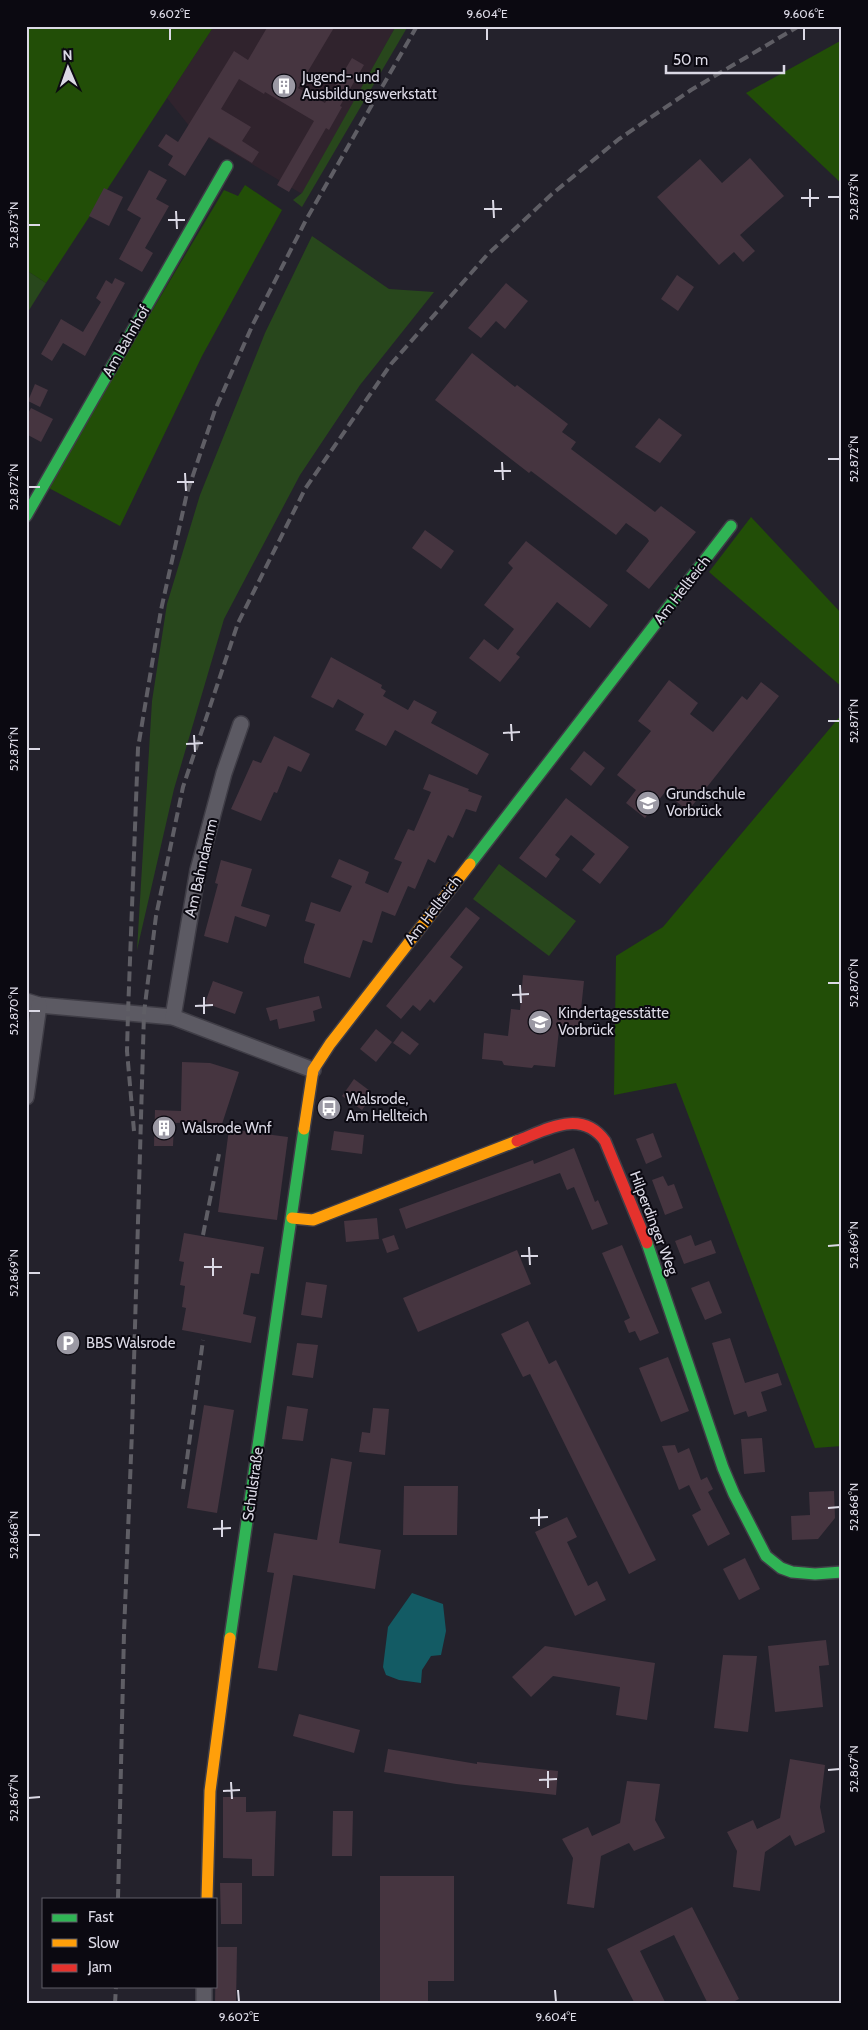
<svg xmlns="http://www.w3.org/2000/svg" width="868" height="2030" font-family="Cabin,sans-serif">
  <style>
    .industrial { fill: #30232d }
    .green { fill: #28471c }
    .forest { fill: #224e07 }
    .water { fill: #135b64 }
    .building { fill: #463540 }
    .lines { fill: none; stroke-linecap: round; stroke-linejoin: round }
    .street-casing { stroke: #3f3d46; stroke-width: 18 }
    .fast-casing { stroke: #3f3d46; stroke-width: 14 }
    .slow-casing { stroke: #3f3d46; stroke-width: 14 }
    .jam-casing { stroke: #3f3d46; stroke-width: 14 }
    .street { stroke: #5c5a63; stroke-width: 15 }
    .fast { stroke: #30b455; stroke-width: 11 }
    .slow { stroke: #ff9f0a; stroke-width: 11 }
    .jam { stroke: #e5322d; stroke-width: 11 }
    .rail { stroke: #5f5e65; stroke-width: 4; stroke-dasharray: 10 5; stroke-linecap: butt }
    .ticks { fill: none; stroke: #dbd9e5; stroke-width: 2 }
    .labels { text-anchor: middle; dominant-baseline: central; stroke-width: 4; stroke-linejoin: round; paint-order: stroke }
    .poi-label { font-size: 15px; fill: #dbd9e5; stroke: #0b0911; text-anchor: start }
    .street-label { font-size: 15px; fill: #dbd9e5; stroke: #0b0911 }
    .neatline { fill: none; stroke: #dbd9e5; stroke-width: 2 }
    .ticks-label { font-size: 12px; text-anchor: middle; fill: #dbd9e5 }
  </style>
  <rect width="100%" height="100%" fill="#24222c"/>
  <path class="industrial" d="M214 26H396L302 194 190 127 167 98Z"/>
  <g class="green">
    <path d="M396 26H408L302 207 293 200 302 193Z"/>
    <path d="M312 236 389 289 434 292 360 385 300 475 224 619 174 789 137 950 152 701 167 604 200 495 265 333Z"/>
    <path d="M26 270 46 283 26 315Z"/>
    <path d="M499 864 576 921 549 956 473 899Z"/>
  </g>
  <g class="forest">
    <path d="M30 26H214L46 283 26 270V32Z"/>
    <path d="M842 40V184L746 93Z"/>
    <path d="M245 185 282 210 202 356 120 526 47 487 224 190 238 196Z"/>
    <path d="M751 517 842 614V687L709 572Z"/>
    <path d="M842 714V1446L815 1448 676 1083 614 1095 616 956 663 927Z"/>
  </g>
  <path class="water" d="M412 1593 443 1604 446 1631 441 1655 431 1656 422 1670 421 1683 399 1680 386 1675 383 1667 388 1627Z"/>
  <g class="building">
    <path d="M268 26H335L298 88 325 103 352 58 364 65 340 106 342 107 329 130 326 128 289 192 277 185 314 121 265 92 264 94 239 79 221 109 251 127 242 141 259 152 252 163 209 137 185 176 168 165 173 156 158 146 166 134 178 142 234 51 248 60Z"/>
    <path d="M750 158 784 196 740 235 755 251 743 262 734 252 719 265 657 197 700 159 722 183Z"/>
    <path d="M149 170 167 180 156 199 169 206 145 248 153 253 142 272 119 259 141 218 127 210Z"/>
    <path d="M104 188 123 197 109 226 89 216Z"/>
    <path d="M677 275 694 287 678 311 661 299Z"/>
    <path d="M115 278 125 283 85 356 63 343 52 361 41 354 61 319 83 332 101 302 96 298 106 280 112 284Z"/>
    <path d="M506 283 528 301 505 329 496 321 481 338 468 328Z"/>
    <path d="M472 353 515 387 517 385 568 424 562 432 576 442 571 449 655 512 661 506 696 532 649 589 626 571 649 541 647 538 626 523 616 535 531 471 529 473 435 400Z"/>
    <path d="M35 384 48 390 40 407 28 401Z"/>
    <path d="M31 408 53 419 41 442 26 434V417Z"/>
    <path d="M659 418 682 435 660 463 635 447Z"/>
    <path d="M425 530 454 551 441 569 412 548Z"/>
    <path d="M526 541 608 605 590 628 557 602 516 654 520 657 500 682 469 658 484 639 498 650 514 629 484 605 513 568 508 563Z"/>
    <path d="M331 657 382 685 381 688 386 691 383 696 408 710 414 700 437 712 431 723 489 754 477 775 395 730 386 746 355 730 364 714 338 699 333 708 311 697Z"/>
    <path d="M669 680 698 703 690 714 713 732 742 696 747 700 761 682 779 696 688 811 665 792 645 818 626 803 636 790 617 775 651 731 638 721Z"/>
    <path d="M274 736 310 754 301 772 288 766 277 793 274 792 261 821 231 809 253 760 261 763Z"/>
    <path d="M584 751 605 768 591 786 570 769Z"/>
    <path d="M429 774 469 789 468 791 482 796 476 812 466 809 453 838 448 835 435 863 428 859 415 889 408 886 395 916 382 911 372 943 363 940 350 978 304 963V958L315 924 305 921 311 902 340 912 352 886 331 877 339 859 369 872 365 883 388 893 402 862 394 859 408 829 414 831 431 792 423 789Z"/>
    <path d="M566 798 629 847 600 884 582 870 595 854 571 835 555 855 560 859 546 878 519 858Z"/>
    <path d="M221 860 252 869 241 906 270 915 266 927 235 916 228 943 204 936 218 884 215 883Z"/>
    <path d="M466 907 480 918 450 957 463 967 434 1003 430 999 420 1011 413 1005 401 1019 386 1006Z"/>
    <path d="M523 975 584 981 579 1029 572 1028 571 1031 559 1030 555 1067 534 1065 532 1068 504 1065 502 1061 482 1059 484 1033 508 1036 511 1009 520 1010Z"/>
    <path d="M213 981 243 992 235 1014 205 1003Z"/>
    <path d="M319 996 322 1008 313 1011 315 1021 279 1029 277 1019 270 1021 266 1008Z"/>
    <path d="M376 1029 392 1042 376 1062 360 1049Z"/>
    <path d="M402 1031 419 1044 410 1055 393 1043Z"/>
    <path d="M182 1062 210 1063 239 1072 222 1124 201 1122 174 1123 173 1146H154L155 1110 181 1111Z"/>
    <path d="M354 1079 370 1091 369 1100 362 1110 342 1096Z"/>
    <path d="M229 1129 288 1137 277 1220 218 1212Z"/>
    <path d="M334 1131 364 1135 362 1154 331 1150Z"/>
    <path d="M653 1133 662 1157 646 1164 636 1139Z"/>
    <path d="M574 1148 595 1202 598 1200 608 1224 592 1230 574 1187 567 1190 560 1173 406 1229 399 1209 533 1160 534 1164Z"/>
    <path d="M663 1176 668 1186 674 1184 683 1208 665 1215 652 1180Z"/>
    <path d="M377 1218 379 1239 346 1242 344 1221Z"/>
    <path d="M184 1233 264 1247 259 1274 251 1273 243 1314 256 1317 251 1343 182 1330 186 1308 182 1307 185 1286 180 1285 184 1262 179 1261Z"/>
    <path d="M394 1235 399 1249 387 1253 382 1239Z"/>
    <path d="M691 1235 695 1246 711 1240 716 1253 684 1264 675 1241Z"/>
    <path d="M622 1245 659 1333 640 1341 635 1331 629 1333 624 1321 630 1318 602 1253Z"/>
    <path d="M517 1250 531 1284 418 1332 403 1298Z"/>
    <path d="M709 1281 722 1313 705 1320 691 1288Z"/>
    <path d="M306 1282 327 1285 322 1318 301 1315Z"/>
    <path d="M528 1321 549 1364 556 1360 656 1560 629 1574 530 1374 523 1377 501 1334Z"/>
    <path d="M730 1338 745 1383 778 1373 782 1385 761 1392 767 1411 748 1417 746 1411 734 1415 712 1343Z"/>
    <path d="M297 1343 318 1345 313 1378 292 1375Z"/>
    <path d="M668 1357 689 1411 661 1422 639 1368Z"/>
    <path d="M204 1405 234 1410 217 1513 187 1508Z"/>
    <path d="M287 1406 308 1409 303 1441 282 1439Z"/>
    <path d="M373 1408 389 1409 385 1455 359 1452 362 1432 370 1433Z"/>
    <path d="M762 1438 765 1472 744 1474 741 1439Z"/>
    <path d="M675 1445 678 1453 689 1448 701 1480 707 1477 713 1489 708 1492 730 1534 708 1546 692 1515 701 1510 689 1485 679 1490 662 1446Z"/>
    <path d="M331 1458 352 1462 339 1543 381 1550 375 1589 293 1575 277 1671 258 1668 274 1573 267 1572 274 1533 317 1540Z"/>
    <path d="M404 1486H458L457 1535H403Z"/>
    <path d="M834 1491 835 1518 818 1539 792 1540 791 1516 810 1515 809 1492Z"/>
    <path d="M567 1517 577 1537 567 1542 588 1586 597 1581 606 1600 575 1616 535 1532Z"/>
    <path d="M745 1558 760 1589 739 1600 723 1569Z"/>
    <path d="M826 1640 829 1665 819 1666 823 1707 775 1712 768 1646Z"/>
    <path d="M545 1646 655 1663 647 1720 616 1715 620 1687 553 1676 531 1697 512 1677Z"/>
    <path d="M723 1655 757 1656 748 1732 714 1728Z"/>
    <path d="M299 1714 360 1730 354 1753 293 1736Z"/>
    <path d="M388 1749 477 1764V1762L558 1771 556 1795 456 1784 384 1772Z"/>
    <path d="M790 1759 825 1765 820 1807 825 1832 795 1846 790 1835 765 1852 760 1891 733 1887 737 1851 727 1832 753 1820 757 1829 780 1818Z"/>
    <path d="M627 1781 660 1784 655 1820 665 1838 634 1851 629 1843 601 1856 594 1908 567 1904 573 1858 562 1839 588 1827 592 1836 620 1823Z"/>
    <path d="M223 1797H246V1812L276 1811 274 1876H252V1859L223 1858Z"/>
    <path d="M333 1811H353L352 1856H332Z"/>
    <path d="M380 1876H454V1981H428V2004H380Z"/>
    <path d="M220 1883H242V1924H221Z"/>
    <path d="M692 1907 739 1999 729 2004H708L674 1935 640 1951 666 2004H635L607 1949Z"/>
    <path d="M216 1947H237L236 2004H215Z"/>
  </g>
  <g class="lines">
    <g class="street-casing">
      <g id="street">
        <path d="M26 1001 39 1005 173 1017 313 1070"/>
        <path d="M173 1017 198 870 224 773 241 724"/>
        <path d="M26 1097 39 1005"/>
        <path d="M204 2004V1986"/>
      </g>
    </g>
    <g class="fast-casing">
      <g id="fast">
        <path d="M26 516 227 166"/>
        <path d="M470 864 731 526"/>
        <path d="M647 1243 723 1468 734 1494 766 1556 781 1568 792 1572 815 1574 842 1572"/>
        <path d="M230 1638 304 1129"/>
      </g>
    </g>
    <g class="slow-casing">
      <g id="slow">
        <path d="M304 1129 313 1070 330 1044 470 864"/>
        <path d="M292 1218 313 1220 517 1141"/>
        <path d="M207 1899 210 1791 230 1638"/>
      </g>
    </g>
    <g class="jam-casing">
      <path id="jam" d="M517 1141C546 1130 581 1108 605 1141L647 1243"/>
    </g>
    <use href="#street" class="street"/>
    <use href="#fast" class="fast"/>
    <use href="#slow" class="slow"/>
    <use href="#jam" class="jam"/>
    <g class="rail">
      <path d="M134 1131 127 1051 128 1013 138 748 161 610 187 493 215 410 253 324 306 220 417 26"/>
      <path d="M203 1235 219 1154"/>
      <path d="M183 1489 203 1340"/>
      <path d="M118 1899 124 1633 132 1431 144 1013 156 916 183 787 238 623 305 489 391 364 487 255 552 194 619 139 691 90 799 26"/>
      <path d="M115 2004 116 1986"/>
    </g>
  </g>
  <path class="ticks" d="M170 28V40M487 28V40M804 28V40M810 189V207M828 197H840M801 198H819M493 200 494 218M484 209H502M176 211 177 229M168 220H185M28 225H40M828 459H840M502 462 503 480M494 471H511M185 473 186 491M177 482H194M28 487H40M828 721H840M511 724 512 741M503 733 520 732M194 735 195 752M186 744 203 743M28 749H40M828 983H840M520 985 521 1003M512 995 529 994M204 997V1014M195 1006 213 1005M28 1011H40M828 1246 840 1245M529 1247 530 1265M521 1256H538M213 1258V1276M204 1267H222M28 1273H40M828 1508 840 1507M539 1509V1526M530 1518 548 1517M222 1520V1537M213 1529 231 1528M28 1535H40M828 1770 840 1769M548 1771V1788M539 1780 557 1779M231 1782 232 1799M223 1791 240 1790M28 1798 40 1797M238 1990 239 2002M555 1990 556 2002"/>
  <defs>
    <g id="building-disc" transform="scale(1.25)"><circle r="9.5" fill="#9b99a4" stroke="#0b0911"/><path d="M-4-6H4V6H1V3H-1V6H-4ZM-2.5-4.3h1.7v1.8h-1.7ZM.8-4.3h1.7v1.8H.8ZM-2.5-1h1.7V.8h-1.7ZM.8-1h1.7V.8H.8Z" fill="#fff"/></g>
    <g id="school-disc" transform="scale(1.25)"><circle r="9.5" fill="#9b99a4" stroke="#0b0911"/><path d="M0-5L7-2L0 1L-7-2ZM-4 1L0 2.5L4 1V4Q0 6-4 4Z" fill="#fff"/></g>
    <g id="bus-disc" transform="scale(1.25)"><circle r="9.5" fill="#9b99a4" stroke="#0b0911"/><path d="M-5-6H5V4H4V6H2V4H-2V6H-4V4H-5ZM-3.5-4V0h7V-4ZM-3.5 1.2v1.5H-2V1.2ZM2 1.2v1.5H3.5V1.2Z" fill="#fff"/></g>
    <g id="parking-disc" transform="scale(1.25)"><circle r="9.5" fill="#9b99a4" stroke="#0b0911"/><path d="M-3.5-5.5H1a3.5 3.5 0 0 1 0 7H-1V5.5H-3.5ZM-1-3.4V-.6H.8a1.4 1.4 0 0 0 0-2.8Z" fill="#fff"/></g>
  </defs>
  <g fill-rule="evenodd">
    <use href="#building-disc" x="284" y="86"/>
    <use href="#school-disc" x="648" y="803"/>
    <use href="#school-disc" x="540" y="1022"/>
    <use href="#bus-disc" x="329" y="1108"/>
    <use href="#building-disc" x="164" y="1128"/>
    <use href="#parking-disc" x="68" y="1343"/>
  </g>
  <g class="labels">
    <g class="poi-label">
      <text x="302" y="77">Jugend- und<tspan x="302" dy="17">Ausbildungswerkstatt</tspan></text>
      <text x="666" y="794">Grundschule<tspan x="666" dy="17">Vorbrück</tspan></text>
      <text x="558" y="1013">Kindertagesstätte<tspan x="558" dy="17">Vorbrück</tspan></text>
      <text x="346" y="1099">Walsrode,<tspan x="346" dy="17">Am Hellteich</tspan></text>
      <text x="182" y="1128">Walsrode Wnf</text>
      <text x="86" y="1343">BBS Walsrode</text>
    </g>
    <g class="street-label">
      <text transform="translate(126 341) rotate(-60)">Am Bahnhof</text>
      <text transform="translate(682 590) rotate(-52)">Am Hellteich</text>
      <text transform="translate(201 868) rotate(-77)">Am Bahndamm</text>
      <text transform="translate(433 910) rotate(-52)">Am Hellteich</text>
      <text transform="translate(654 1223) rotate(69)">Hilperdinger Weg</text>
      <text transform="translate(253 1484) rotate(-82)">Schulstraße</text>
    </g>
  </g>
  <rect width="868" height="2030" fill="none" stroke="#0b0911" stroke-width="55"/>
  <rect x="42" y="1898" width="175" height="90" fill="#0b0911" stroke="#5e5c66"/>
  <rect x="52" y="1914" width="25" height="8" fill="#30b455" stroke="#5e5c66"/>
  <text x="88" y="1922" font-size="15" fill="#dbd9e5">Fast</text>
  <rect x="52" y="1939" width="25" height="8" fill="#ff9f0a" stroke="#5e5c66"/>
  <text x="88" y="1948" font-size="15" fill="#dbd9e5">Slow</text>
  <rect x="52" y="1964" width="25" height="8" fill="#e5322d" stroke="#5e5c66"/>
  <text x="88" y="1972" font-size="15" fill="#dbd9e5">Jam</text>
  <g transform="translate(68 68) rotate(358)" stroke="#0b0911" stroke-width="4" paint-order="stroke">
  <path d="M0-4L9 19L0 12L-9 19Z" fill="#dbd9e5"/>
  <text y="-8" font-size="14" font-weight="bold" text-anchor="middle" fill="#dbd9e5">N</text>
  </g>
  <path d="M666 65v8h118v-8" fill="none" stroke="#dbd9e5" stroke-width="2.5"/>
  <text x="673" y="65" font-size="15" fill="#dbd9e5" stroke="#0b0911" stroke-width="4" paint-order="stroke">50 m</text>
  <rect x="28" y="28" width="812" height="1974" class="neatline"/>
  <g class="ticks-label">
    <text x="170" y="18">9.602°E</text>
    <text x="487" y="18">9.604°E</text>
    <text x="804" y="18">9.606°E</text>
    <text transform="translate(854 197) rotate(-90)" y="4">52.873°N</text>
    <text transform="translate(14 225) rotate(-90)" y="4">52.873°N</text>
    <text transform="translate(854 459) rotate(-90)" y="4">52.872°N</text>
    <text transform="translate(14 487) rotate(-90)" y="4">52.872°N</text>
    <text transform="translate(854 721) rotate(-90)" y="4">52.871°N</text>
    <text transform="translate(14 749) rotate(-90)" y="4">52.871°N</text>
    <text transform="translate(854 983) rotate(-90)" y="4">52.870°N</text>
    <text transform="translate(14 1011) rotate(-90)" y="4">52.870°N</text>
    <text transform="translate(854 1245) rotate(-90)" y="4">52.869°N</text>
    <text transform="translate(14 1273) rotate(-90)" y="4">52.869°N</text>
    <text transform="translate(854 1507) rotate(-90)" y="4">52.868°N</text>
    <text transform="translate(14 1535) rotate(-90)" y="4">52.868°N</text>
    <text transform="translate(854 1769) rotate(-90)" y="4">52.867°N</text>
    <text transform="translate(14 1798) rotate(-90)" y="4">52.867°N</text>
    <text x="239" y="2021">9.602°E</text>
    <text x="556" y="2021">9.604°E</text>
  </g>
</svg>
